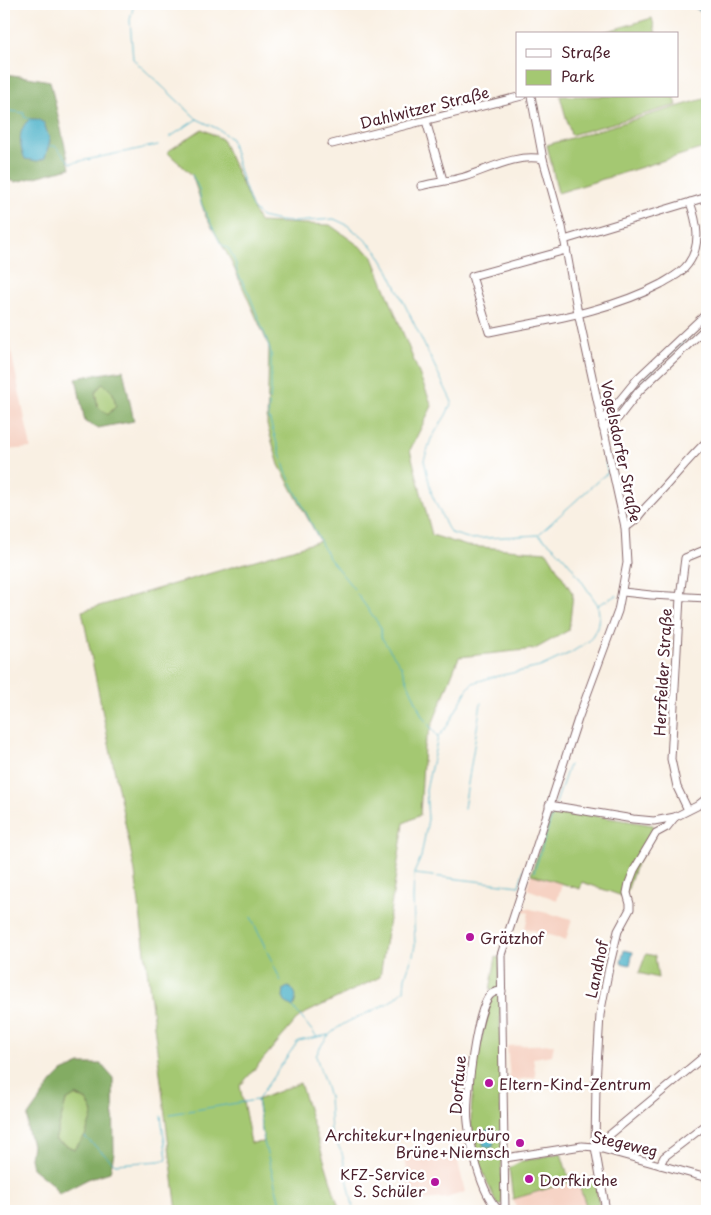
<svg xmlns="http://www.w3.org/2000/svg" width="711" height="1215" font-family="'Playpen Sans',sans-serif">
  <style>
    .built { fill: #f6d2c3 }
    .green { fill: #a4c872; stroke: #77744e }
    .forest { fill: #83ac64; stroke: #666648; fill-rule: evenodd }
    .water { fill: #48b0c7; stroke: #496879 }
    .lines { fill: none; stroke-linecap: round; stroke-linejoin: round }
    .stream { stroke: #48b0c7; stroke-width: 1 }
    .minor-casing { stroke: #87686b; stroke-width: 9 }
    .minor { stroke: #fff; stroke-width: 7 }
    .poi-dot { fill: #b5179e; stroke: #fff; stroke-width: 2 }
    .labels { text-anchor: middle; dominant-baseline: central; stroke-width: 5; stroke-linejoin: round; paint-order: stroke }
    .street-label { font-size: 15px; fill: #4a1f2b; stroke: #fff }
    .poi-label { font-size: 15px; fill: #4a1f2b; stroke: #fff; text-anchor: start }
  </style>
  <rect width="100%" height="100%" fill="#fff"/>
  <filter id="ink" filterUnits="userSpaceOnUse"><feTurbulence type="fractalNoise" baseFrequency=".02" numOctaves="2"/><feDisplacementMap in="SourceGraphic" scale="10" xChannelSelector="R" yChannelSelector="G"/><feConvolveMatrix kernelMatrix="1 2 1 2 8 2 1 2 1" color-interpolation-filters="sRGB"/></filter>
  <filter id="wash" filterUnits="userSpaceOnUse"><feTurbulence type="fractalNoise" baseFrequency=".0096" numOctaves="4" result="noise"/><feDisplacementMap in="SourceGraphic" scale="20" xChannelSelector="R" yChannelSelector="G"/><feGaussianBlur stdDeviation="1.12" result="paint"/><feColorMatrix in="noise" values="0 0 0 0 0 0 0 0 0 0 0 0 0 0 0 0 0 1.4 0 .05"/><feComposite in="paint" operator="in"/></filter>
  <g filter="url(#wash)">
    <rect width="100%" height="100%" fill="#f9f0e3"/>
    <g class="built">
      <path d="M4 305H5L11 351 31 448 4 450Z"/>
      <path d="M531 874 562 884 557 900 527 889Z"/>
      <path d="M522 907 572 919 566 940 525 928 529 913 521 910Z"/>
      <path d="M554 1044 552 1055 533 1058 536 1077 510 1081 507 1046Z"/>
      <path d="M456 1153 465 1192 447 1198 411 1201 405 1156Z"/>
      <path d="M596 1176 602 1211H517L513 1199Z"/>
    </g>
    <g class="green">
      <path d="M652 18 656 34H598Z"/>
      <path d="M560 96H674L677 105 571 135Z"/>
      <path d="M707 98V147L558 193 547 145Z"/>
      <path d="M202 129 222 139 259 222 330 225 372 255 432 406 410 450 432 535 467 546 547 552 573 594 569 630 535 649 459 657 424 745 420 815 404 823 380 977 300 1016 240 1086 251 1143 264 1142 257 1100 300 1083 340 1211H177L135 872 82 611 320 541 279 465 267 425 269 346 230 259 206 217 192 175 167 152Z"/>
      <path d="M103 383 113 393 116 406 108 415 98 407 95 392Z"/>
      <path d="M707 449V481L700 456Z"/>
      <path d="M553 809 653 825 655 834 636 865 625 897 582 882 580 889 531 874Z"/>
      <path d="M646 954 655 956 658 978 639 973Z"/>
      <path d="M496 957 500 958 499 989 490 990Z"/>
      <path d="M500 992 502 1202 501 1205H498L496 1202C485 1177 472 1149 471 1121 471 1081 481 1041 489 1003L491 999Z"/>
      <path d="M75 1095 87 1101 93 1113 85 1137 74 1149 55 1140 66 1101Z"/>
      <path d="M561 1153 570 1182 513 1199 509 1168 522 1161Z"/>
      <path d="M594 1177 599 1204 587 1208 578 1183Z"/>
    </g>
    <g class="forest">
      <path d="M4 74 28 77 50 81 70 168 16 182 4 179ZM44 123 50 141 21 150Z"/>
      <path d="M123 370 134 421 98 428 85 422 76 378ZM103 383 113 393 116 406 108 415 98 407 95 392Z"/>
      <path d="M80 1064H101L113 1078 114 1153 110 1172 88 1179 59 1194 53 1185 32 1168 30 1158 32 1145 27 1128 28 1116 52 1082 62 1072ZM76 1095 87 1101 93 1113 85 1136 74 1149 55 1140 66 1101Z"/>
    </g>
    <g class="water">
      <path d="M703 4H707V17L693 6Z"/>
      <path d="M30 119H37L44 123 50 141 45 158 38 161 25 159C19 146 17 129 30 119Z"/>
      <path d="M624 950 633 952 630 965 621 963Z"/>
      <path d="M288 987C298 991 297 999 293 1007L285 1002 283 997 284 989Z"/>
      <path d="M489 1129 493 1130 495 1133 493 1147 489 1148 483 1145V1135L485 1131Z"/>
    </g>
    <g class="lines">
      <g class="stream">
        <path d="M134 4 130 20 133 59 197 119 218 129 231 139 240 173 252 207 261 217 279 221 294 222 334 219 347 225 362 237 377 251 387 268 452 402 446 415 431 439 424 460 432 495 447 527 451 533 471 539 538 535C565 551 580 580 598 605L599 616 597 628 589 641 572 652 540 667 489 678 473 683 468 688 448 725 438 737 426 790 428 819 421 857 414 873 413 899 415 945 413 955 405 977 404 990C384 1013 349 1014 328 1036 323 1042 319 1049 316 1056L329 1097 331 1132 342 1153 354 1211"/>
        <path d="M4 110 24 113V117L30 119"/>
        <path d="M170 137 197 119"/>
        <path d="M49 146H55L71 163 158 145"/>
        <path d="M192 175 199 189 201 203 213 228 221 244 229 249 236 264 237 272 249 294 267 340 271 353V389L268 415 286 472 323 547 329 558 354 589"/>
        <path d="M4 277 5 287"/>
        <path d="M611 420 642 381 707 320"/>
        <path d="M539 534 602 477 608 473 599 436 601 433"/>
        <path d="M357 594 378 623 381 628V637L401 666 422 716 438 737"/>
        <path d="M598 605 615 596H617"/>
        <path d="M556 803 569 765"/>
        <path d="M464 808 481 703"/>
        <path d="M534 872 554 810"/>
        <path d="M415 874 519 886 524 869"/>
        <path d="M251 917 281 981"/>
        <path d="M293 1007 317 1037"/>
        <path d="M170 1114 256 1100"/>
        <path d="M85 1137 115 1164 160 1161 167 1159 161 1116"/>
        <path d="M282 1211 264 1142 257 1100 298 1041 328 1035"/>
      </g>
    </g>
  </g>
  <g filter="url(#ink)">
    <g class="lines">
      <g class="minor-casing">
        <g id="minor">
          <path d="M426 121 443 180"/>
          <path d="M332 144 522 96"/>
          <path d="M421 186C436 182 450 181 464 177 489 169 517 153 543 159"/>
          <path d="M564 240 707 197"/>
          <path d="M566 250 472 276 489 332C547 320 608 312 661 284 671 278 682 273 688 264 702 245 697 222 690 202"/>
          <path d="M601 419 607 416 638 378 707 313"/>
          <path d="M603 428 615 422 639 391 707 327"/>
          <path d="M625 527C636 523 639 514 647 506 668 485 686 461 707 441"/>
          <path d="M623 592 651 595 707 598"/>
          <path d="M549 805 633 819 654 821 675 817 697 806 707 798"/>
          <path d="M688 810 677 787 671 759 680 597 685 558 707 549"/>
          <path d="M502 991C498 991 494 992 491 994 476 1007 465 1102 468 1122 470 1144 481 1194 498 1209L505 1208"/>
          <path d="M595 1147 707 1054"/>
          <path d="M505 1158 582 1146 595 1147 707 1178"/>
          <path d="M660 1165 664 1157 707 1124"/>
          <path d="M505 1211 501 955 578 719 618 611 627 563 625 527 577 308 562 227 543 159 531 96"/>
          <path d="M606 1211 595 1147 596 1083 600 1015 609 968 618 931 630 909V904L627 893 629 883 634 870 656 833 667 827 675 817"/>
        </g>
      </g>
      <use href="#minor" class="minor"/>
    </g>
  </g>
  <g class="poi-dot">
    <circle cx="470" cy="937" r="5"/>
    <circle cx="489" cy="1083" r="5"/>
    <circle cx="520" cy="1143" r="5"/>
    <circle cx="529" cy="1179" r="5"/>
    <circle cx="435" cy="1182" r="5"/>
  </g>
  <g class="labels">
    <g class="street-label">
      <text transform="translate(424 107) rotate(-14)">Dahlwitzer Straße</text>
      <text transform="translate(622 451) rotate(78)">Vogelsdorfer Straße</text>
      <text transform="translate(662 672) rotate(-87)">Herzfelder Straße</text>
      <text transform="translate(596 969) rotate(-78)">Landhof</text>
      <text transform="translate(457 1085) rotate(-85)">Dorfaue</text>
      <text transform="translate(625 1143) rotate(13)">Stegeweg</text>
    </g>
    <g class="poi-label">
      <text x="480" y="937">Grätzhof</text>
      <text x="499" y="1083">Eltern-Kind-Zentrum</text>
      <text x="510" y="1134" text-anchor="end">Architekur+Ingenieurbüro<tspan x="510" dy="17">Brüne+Niemsch</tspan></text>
      <text x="425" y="1173" text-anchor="end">KFZ-Service<tspan x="425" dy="17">S. Schüler</tspan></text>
      <text x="539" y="1179">Dorfkirche</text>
    </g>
  </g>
  <rect width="711" height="1215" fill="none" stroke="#fff" stroke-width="20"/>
  <rect x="516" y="32" width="162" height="65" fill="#ffffff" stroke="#b7a5aa"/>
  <rect x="526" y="49" width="25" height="8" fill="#ffffff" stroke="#b7a5aa"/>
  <text x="561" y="58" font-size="15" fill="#4a1f2b">Straße</text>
  <rect x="526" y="70" width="25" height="15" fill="#a4c872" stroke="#b7a5aa"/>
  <text x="561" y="82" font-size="15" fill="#4a1f2b">Park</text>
</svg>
